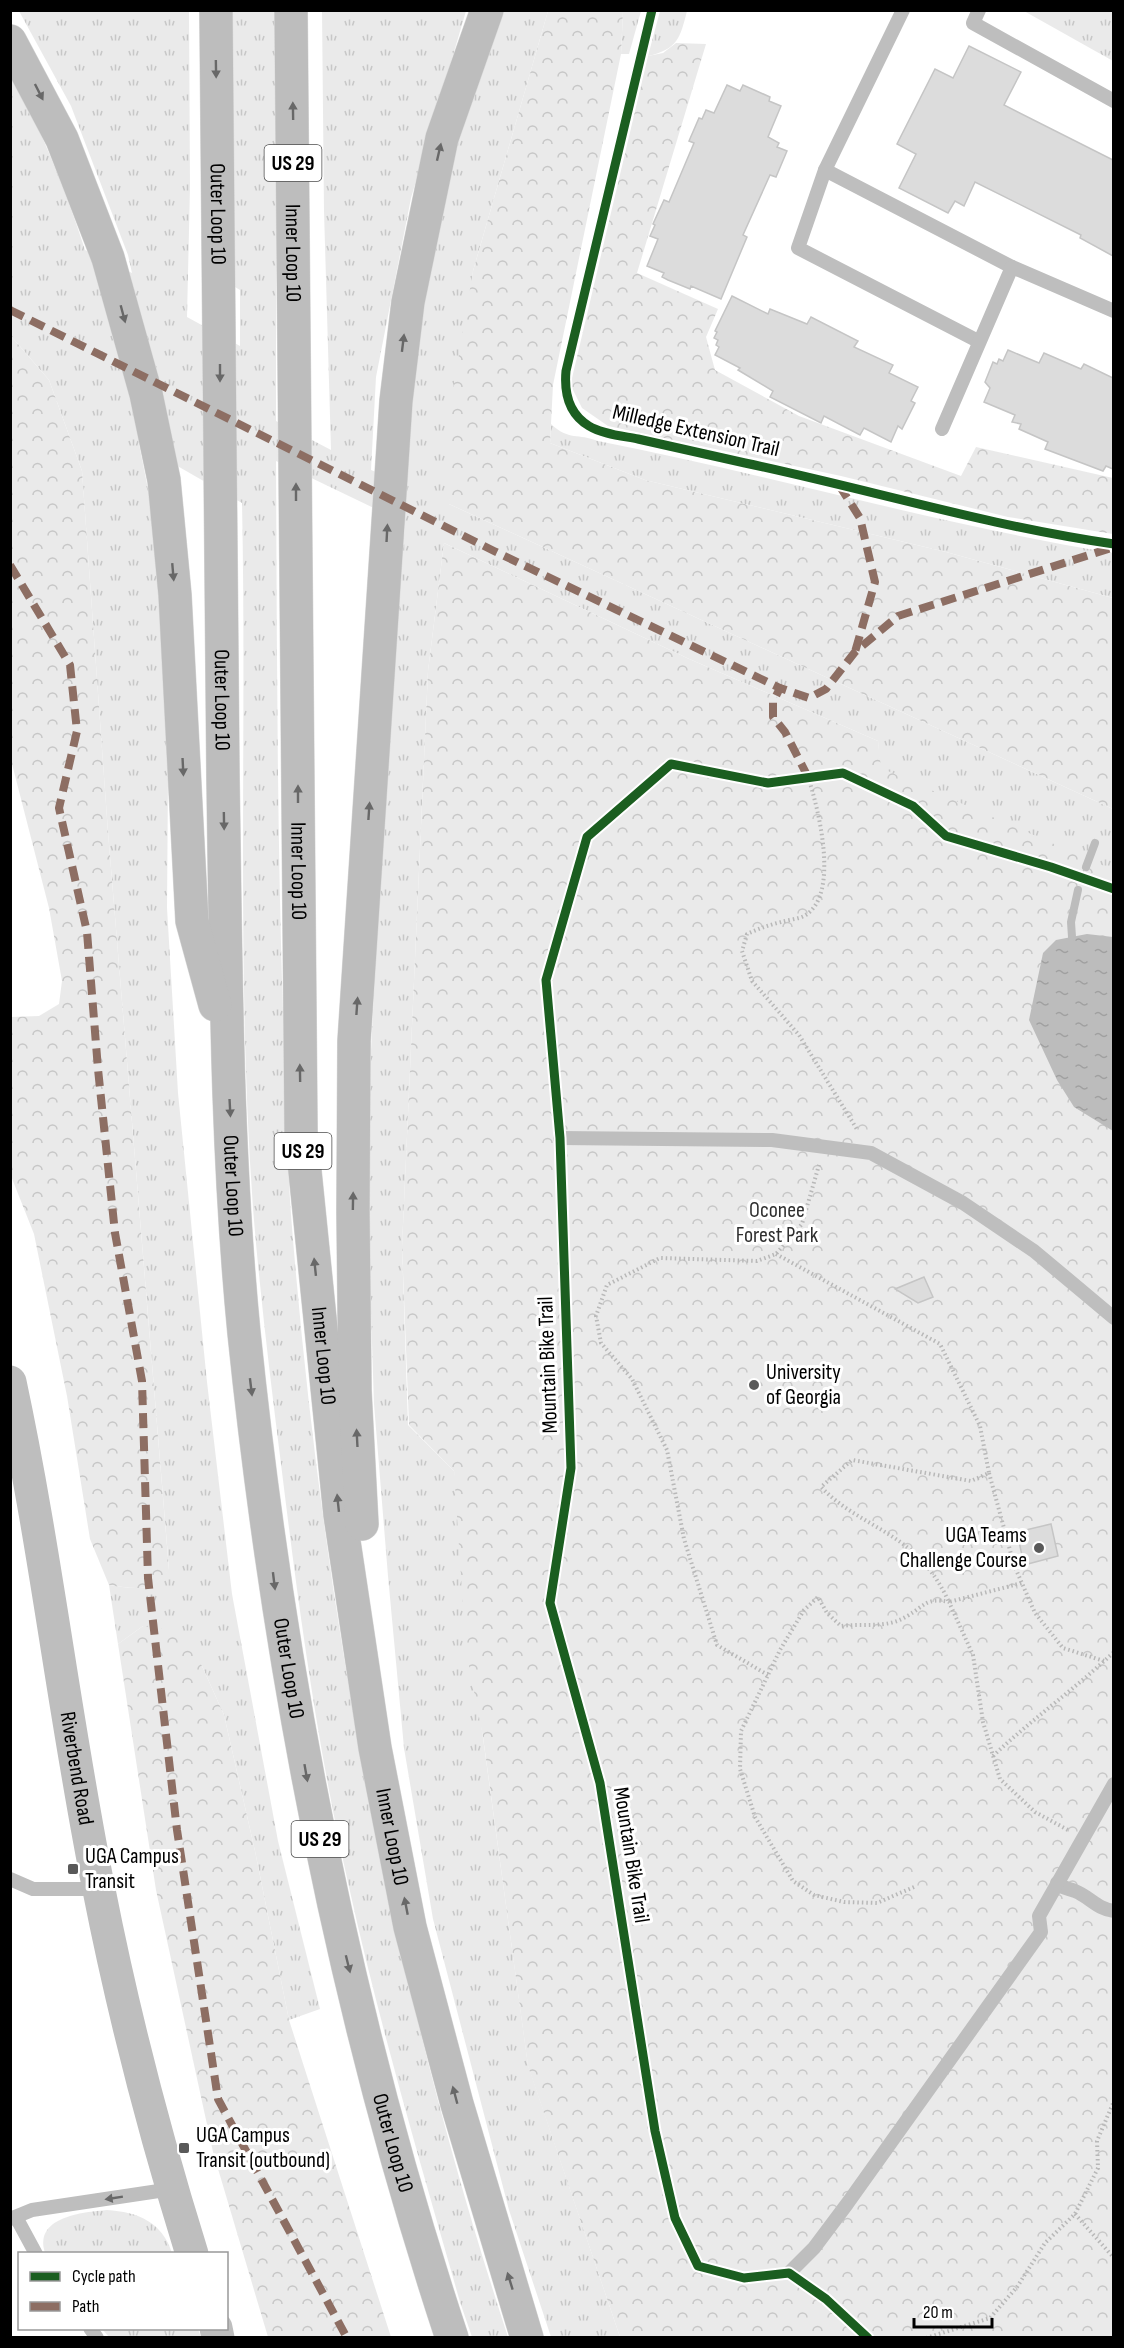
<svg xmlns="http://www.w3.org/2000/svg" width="1124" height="2348" font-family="'Sofia Sans Condensed',sans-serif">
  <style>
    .grass { fill: url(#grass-tufts) }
    .forest { fill: url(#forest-crowns) }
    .water { fill: url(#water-ripples) }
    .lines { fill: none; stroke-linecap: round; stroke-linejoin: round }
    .stream { stroke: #bcbcbc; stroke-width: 8 }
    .building { fill: #dcdcdc; stroke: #c5c5c5; stroke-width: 1.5 }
    .motorway-casing { stroke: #dbdbdb; stroke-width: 34 }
    .path { stroke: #b8b8b8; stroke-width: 4; stroke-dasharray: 1.5 3; stroke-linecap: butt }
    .service { stroke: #bebebe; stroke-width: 14 }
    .tertiary { stroke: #bebebe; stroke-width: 33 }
    .motorway { stroke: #bdbdbd; stroke-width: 33 }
    .quiet { stroke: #8d6e63; stroke-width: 8; stroke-dasharray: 15 8; stroke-linecap: butt }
    .cycleway-casing { stroke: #fff; stroke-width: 13 }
    .cycleway { stroke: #1b5e20; stroke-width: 9 }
    .oneway { fill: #686868 }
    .poi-dot { fill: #595959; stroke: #fff; stroke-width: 2 }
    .labels { text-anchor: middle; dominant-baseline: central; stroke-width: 6; stroke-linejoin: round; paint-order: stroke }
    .shield { fill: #fff; stroke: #4c4c4c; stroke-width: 1.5 }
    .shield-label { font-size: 21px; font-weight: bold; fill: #000 }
    .street-label { font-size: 22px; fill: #000; stroke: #fff }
    .park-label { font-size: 22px; fill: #2f2f2f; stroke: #fff }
    .poi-label { font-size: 22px; fill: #000; stroke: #fff; text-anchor: start }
  </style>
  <defs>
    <pattern id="grass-tufts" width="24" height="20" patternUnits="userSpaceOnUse" patternTransform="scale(1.5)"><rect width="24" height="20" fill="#eaeaea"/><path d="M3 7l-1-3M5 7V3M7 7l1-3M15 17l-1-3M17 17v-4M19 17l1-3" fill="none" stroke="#c7c7c7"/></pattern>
    <pattern id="forest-crowns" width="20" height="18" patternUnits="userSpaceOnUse" patternTransform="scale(1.5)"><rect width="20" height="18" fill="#eaeaea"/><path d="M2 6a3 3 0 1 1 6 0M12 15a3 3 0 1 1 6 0" fill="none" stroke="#c7c7c7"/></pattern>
    <pattern id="water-ripples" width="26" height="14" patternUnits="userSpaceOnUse" patternTransform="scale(1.5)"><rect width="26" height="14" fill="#bcbcbc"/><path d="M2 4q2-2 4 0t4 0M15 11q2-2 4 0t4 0" fill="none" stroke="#a0a0a0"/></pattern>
  </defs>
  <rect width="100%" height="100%" fill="#fff"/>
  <g class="grass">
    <path d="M19 11H189L190 187 187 317 240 346V290L235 287 231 11H276V421L331 450 324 211 322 11H466L411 198 376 377 371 470 406 484 418 329 463 112 501 11H548L473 271 449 504 1113 809V937L909 1190 878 741 687 658 444 543 428 671 402 1247 408 1425 454 1471 461 1512 480 1716 528 2065 620 2337H551L509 2210 433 1919 404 1748 388 1576 374 1404 367 1192 371 1050 386 770 405 523 276 461C277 655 277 849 284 1043 287 1100 287 1158 291 1215 321 1596 389 1974 508 2337H472L460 2302C421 2165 380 2027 349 1887 318 1750 299 1611 282 1472 271 1384 260 1296 253 1208 236 973 247 738 242 503L139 444 151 504 160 574 168 777 167 908 178 1093 207 1382 232 1594 278 1841 320 2009 289 2020 255 1851 224 1715 202 1666 143 1626 118 1644 109 1585C135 1589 152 1593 169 1569L108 832 82 471 49 380 11 336 10 67C39 127 65 187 85 250L132 273 128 255 71 106Z"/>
    <path d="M623 11H641L629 54H621Z"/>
    <path d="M660 11H687C680 38 678 49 648 56Z"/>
    <path d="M1024 11H1113V61Z"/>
    <path d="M551 424C569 441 578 433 598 441 771 475 940 525 1113 553V598L946 552 645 480 550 443Z"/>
    <path d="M107 2210C138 2212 162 2222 172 2253H45C33 2217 83 2212 107 2210Z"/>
    <path d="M102 2329H198L201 2337H109Z"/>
  </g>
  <g class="forest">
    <path d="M548 11H623L621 54 553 385 550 443 645 480 946 552 1113 598V809L449 504 450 408 473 271Z"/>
    <path d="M676 43 706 44 637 273 718 309 706 337 715 370 799 416 961 476 976 447 1113 478V534L1008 517 841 476 608 426 582 408 572 388V378L648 56 663 53Z"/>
    <path d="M11 336 49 380 82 471 108 832 169 1570C152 1593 135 1589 109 1585L90 1539 67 1396 34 1234 11 1176V1017L39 1016 59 1004 62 981 49 908 11 760Z"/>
    <path d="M444 543 687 658 878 741 881 768 1113 870V2337H620L528 2066 483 1737 466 1651 454 1471 409 1425 402 1247 428 671Z"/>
    <path d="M143 1626 169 1630 183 1638 202 1666 224 1715 255 1851 289 2020 391 2337H268L213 2152 156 1890 118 1644Z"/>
  </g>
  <path class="water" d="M1087 934 1113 937V1131L1074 1107 1057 1080 1029 1020 1043 953 1056 940Z"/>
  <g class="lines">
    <g class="stream">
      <path d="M1086 867 1095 843"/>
      <path d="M1072 937 1071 922 1078 890"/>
    </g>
  </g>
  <g class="building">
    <path d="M969 46 1021 72 1004 105 1113 160V256L1080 238 1081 235 975 182 964 206 955 201 948 213 899 188 916 154 897 144 935 69 953 78Z"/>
    <path d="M727 85 740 91 743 85 770 97 769 101 781 106 768 137 779 143 777 147 787 151 776 177 770 175 743 235 747 237 721 299 691 286 690 289 668 280 662 277 664 273 647 266 658 239 650 236 655 225 653 224 664 200 669 202 694 143 689 141 699 118 702 119 706 110 714 113Z"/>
    <path d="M732 296 768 314 770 309 807 324 811 317 858 341 854 347 893 365 889 373 918 387 911 401 915 403 902 429 898 426 891 442 864 428 860 435 824 416 821 423 770 397 773 391 738 370 740 368 715 355 719 347 716 345 718 340 714 338 717 332 715 331Z"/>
    <path d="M1008 350 1039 363 1044 353 1081 369 1084 364 1113 378V469L1106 466 1103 471 1045 449 1048 442 1019 429 1021 424 1012 422 1015 415 984 402 990 388 985 382 993 362 997 364 999 359 1003 361Z"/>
    <path d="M924 1277 933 1297 918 1303 895 1289Z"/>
    <path d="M1051 1524 1058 1556 1024 1565 1017 1532Z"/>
  </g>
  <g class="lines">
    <g class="motorway-casing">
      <g id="motorway">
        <path id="s2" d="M216 10C219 266 220 522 223 778 226 963 226 1149 244 1333 279 1674 344 2012 452 2338"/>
        <path id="s3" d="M291 10 301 1132 340 1515 375 1748 410 1927 457 2104 527 2338"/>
        <path d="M10 41 62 139 108 258 146 394 164 480 175 595 192 921 215 1005"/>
        <path d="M362 1524 355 1391 353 1211 354 1041 396 401 408 302 442 138 487 10"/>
      </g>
    </g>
    <g class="path">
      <path d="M808 777C818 807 841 896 804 916 798 919 788 920 781 922 769 925 758 929 747 934L742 951 752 981 799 1035 858 1131"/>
      <path d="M776 1254 940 1344 980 1426 989 1473 971 1481 852 1460 821 1487C849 1517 890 1529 917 1556 931 1569 941 1585 949 1602L1022 1583"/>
      <path d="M989 1473 1014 1565 1035 1613 1063 1648 1104 1661"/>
      <path d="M768 1675 717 1645 684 1539 667 1450 632 1379 601 1343 596 1316 607 1285 660 1258 757 1261 776 1254 802 1224 819 1165"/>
      <path d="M993 1756C1032 1719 1075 1689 1114 1652"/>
      <path d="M914 1887 877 1903 844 1902 814 1895 793 1881 755 1817 740 1769 741 1731 780 1650 804 1610 818 1597 827 1613 841 1626C864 1623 887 1629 907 1616 925 1606 926 1597 949 1602L973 1655 983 1722 1000 1779 1035 1812 1068 1830"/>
      <path d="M1075 2214 1114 2258"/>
      <path d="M926 2338 990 2318 1017 2287 1045 2243 1075 2214 1098 2168 1097 2141 1114 2101"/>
    </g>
    <g class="service">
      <path d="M903 10 825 170 798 248 978 341"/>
      <path d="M979 10 973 23 1114 101"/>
      <path d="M825 170 1012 267 1114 311"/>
      <path d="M942 429 1012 267"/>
      <path d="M560 1138 772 1140 871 1153 963 1203 1034 1251 1114 1318"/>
      <path d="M10 1879 33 1889H99"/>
      <path d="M1057 1883C1063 1889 1068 1888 1075 1891 1090 1897 1097 1909 1114 1911"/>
      <path d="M16 2217 36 2254"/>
      <path d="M10 2219 32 2210 172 2189"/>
      <path d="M789 2273 814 2248 847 2204 1041 1932 1039 1916 1114 1784"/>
      <path d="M90 2328 97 2338"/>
    </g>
    <g class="tertiary">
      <path id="s1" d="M10 1382C46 1550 65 1722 99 1890 123 2012 155 2135 192 2254"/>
      <path d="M216 2328 218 2338"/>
    </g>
    <use href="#motorway" class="motorway"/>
    <g class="quiet">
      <path d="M10 310 494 551 780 688"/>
      <path d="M839 485 860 518 875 582 855 652"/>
      <path d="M10 565 70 665 77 731 59 808 87 932 98 1069 115 1233 142 1381 148 1578 177 1830 218 2099 347 2338"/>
      <path d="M808 777 785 732 773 717V702L780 688 809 698 826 689 855 652 898 616 1114 547"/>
    </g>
    <g class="cycleway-casing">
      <g id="cycleway">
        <path d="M652 10 566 371C564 393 569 414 589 426 602 434 623 436 638 439 673 447 709 455 745 463 868 489 989 526 1114 544"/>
        <path d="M868 2338 826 2299 789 2273 744 2278 698 2266 675 2218 655 2131 600 1783 550 1603 571 1468 560 1138 546 980 587 837 671 764 768 783 843 773 913 806 946 836 1051 867 1114 889"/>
      </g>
    </g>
    <use href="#cycleway" class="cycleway"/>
  </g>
  <defs><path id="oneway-solid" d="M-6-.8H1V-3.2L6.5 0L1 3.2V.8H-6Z" transform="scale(1.5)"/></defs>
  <g class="oneway">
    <use href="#oneway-solid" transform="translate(216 69) rotate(89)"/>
    <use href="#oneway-solid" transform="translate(39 92) rotate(63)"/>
    <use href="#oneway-solid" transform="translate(293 111) rotate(-91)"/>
    <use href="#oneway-solid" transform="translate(439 152) rotate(-77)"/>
    <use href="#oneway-solid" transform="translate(123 314) rotate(75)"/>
    <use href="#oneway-solid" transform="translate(403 343) rotate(-83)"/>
    <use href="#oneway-solid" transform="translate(220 373) rotate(90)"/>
    <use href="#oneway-solid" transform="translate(296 492) rotate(-90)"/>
    <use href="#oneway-solid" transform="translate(387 533) rotate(-87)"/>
    <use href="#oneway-solid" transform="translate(173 572) rotate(85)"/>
    <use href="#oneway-solid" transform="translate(183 767) rotate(87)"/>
    <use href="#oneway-solid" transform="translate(298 794) rotate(-90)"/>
    <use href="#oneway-solid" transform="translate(369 811) rotate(-86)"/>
    <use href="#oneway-solid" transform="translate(224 821) rotate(89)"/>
    <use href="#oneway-solid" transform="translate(357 1006) rotate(-86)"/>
    <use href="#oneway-solid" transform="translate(300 1073) rotate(-91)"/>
    <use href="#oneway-solid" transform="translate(230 1108) rotate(87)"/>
    <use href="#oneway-solid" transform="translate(353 1201) rotate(-89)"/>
    <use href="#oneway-solid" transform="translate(315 1267) rotate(-96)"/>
    <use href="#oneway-solid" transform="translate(251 1387) rotate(83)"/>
    <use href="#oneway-solid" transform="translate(357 1438) rotate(-93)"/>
    <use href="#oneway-solid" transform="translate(338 1503) rotate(-96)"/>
    <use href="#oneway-solid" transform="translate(274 1581) rotate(83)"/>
    <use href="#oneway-solid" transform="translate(306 1773) rotate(80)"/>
    <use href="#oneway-solid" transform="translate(406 1906) rotate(-101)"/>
    <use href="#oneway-solid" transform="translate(348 1964) rotate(76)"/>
    <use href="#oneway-solid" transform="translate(455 2095) rotate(-105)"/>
    <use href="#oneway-solid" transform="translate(114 2198) rotate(171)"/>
    <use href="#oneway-solid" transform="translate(510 2281) rotate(-107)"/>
  </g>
  <g class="poi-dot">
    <circle cx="754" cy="1385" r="6"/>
    <circle cx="1039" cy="1548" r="6"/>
    <rect x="67" y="1863" width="12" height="12" rx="3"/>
    <rect x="178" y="2142" width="12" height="12" rx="3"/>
  </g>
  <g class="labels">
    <g class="shield">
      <rect x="264.5" y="145" width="57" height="36" rx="4.5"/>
      <rect x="274.5" y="1133" width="57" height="36" rx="4.5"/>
      <rect x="291.5" y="1821" width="57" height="36" rx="4.5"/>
    </g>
    <g class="shield-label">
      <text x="293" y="163">US 29</text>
      <text x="303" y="1151">US 29</text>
      <text x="320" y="1839">US 29</text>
    </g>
    <g class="street-label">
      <text stroke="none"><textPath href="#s2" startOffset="204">Outer Loop 10</textPath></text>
      <text stroke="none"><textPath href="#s3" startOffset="243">Inner Loop 10</textPath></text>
      <text transform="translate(696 431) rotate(13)">Milledge Extension Trail</text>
      <text stroke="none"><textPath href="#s2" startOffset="690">Outer Loop 10</textPath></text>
      <text stroke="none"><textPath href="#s3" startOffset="861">Inner Loop 10</textPath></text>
      <text stroke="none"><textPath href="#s2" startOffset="1176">Outer Loop 10</textPath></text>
      <text stroke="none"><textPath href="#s3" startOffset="1347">Inner Loop 10</textPath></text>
      <text transform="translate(548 1365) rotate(-92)">Mountain Bike Trail</text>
      <text stroke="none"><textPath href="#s2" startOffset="1662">Outer Loop 10</textPath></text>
      <text stroke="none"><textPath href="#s1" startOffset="392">Riverbend Road</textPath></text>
      <text stroke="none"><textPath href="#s3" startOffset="1833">Inner Loop 10</textPath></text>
      <text transform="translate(631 1855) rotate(81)">Mountain Bike Trail</text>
      <text stroke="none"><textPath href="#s2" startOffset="2148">Outer Loop 10</textPath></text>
    </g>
    <g class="park-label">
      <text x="777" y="1210">Oconee<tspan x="777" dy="25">Forest Park</tspan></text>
    </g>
    <g class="poi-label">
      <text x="766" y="1372">University<tspan x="766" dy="25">of Georgia</tspan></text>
      <text x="1027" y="1535" text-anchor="end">UGA Teams<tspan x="1027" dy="25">Challenge Course</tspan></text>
      <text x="85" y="1856">UGA Campus<tspan x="85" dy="25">Transit</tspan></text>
      <text x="196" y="2135">UGA Campus<tspan x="196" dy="25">Transit (outbound)</tspan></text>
    </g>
  </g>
  <rect width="1124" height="2348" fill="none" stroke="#000000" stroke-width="24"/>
  <rect x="18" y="2252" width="210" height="78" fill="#ffffff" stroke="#999999" stroke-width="1.5"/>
  <rect x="30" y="2272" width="30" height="9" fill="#1b5e20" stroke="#999999" stroke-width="1.5"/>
  <text x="72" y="2282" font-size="18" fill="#000000">Cycle path</text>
  <rect x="30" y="2302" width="30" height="9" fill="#8d6e63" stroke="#999999" stroke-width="1.5"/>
  <text x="72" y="2312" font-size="18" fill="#000000">Path</text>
  <path d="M914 2318v9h78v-9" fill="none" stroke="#000000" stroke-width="3"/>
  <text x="923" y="2318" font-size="18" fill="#000000" stroke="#ffffff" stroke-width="4.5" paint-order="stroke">20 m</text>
</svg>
